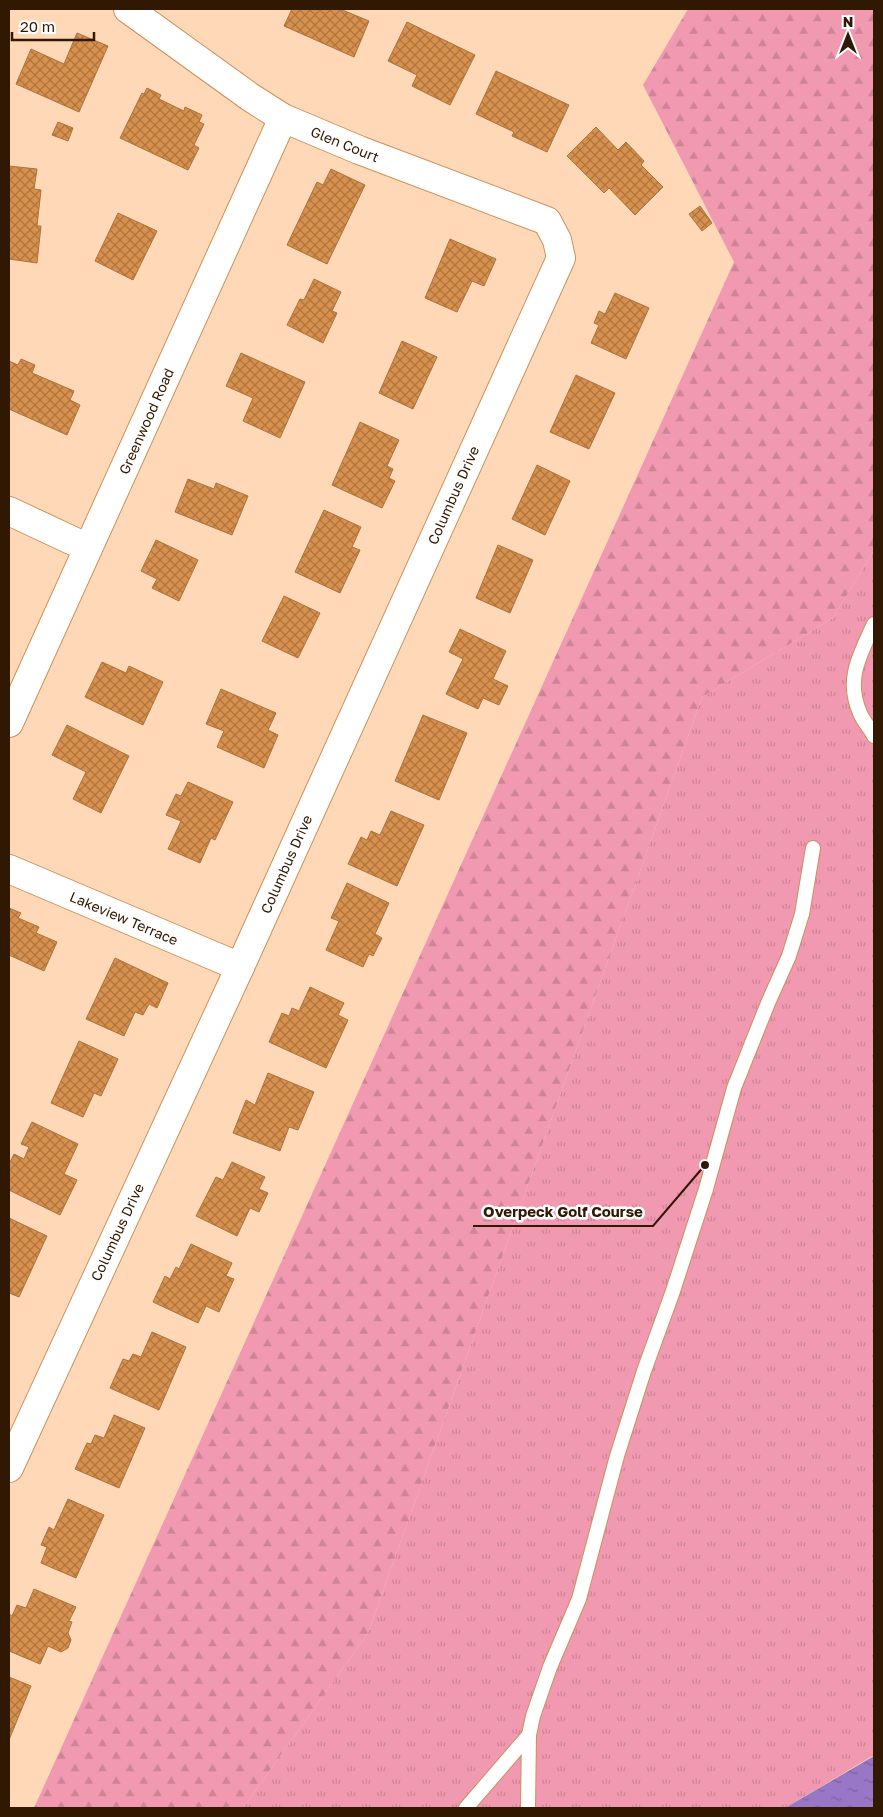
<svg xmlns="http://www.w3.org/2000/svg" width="883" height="1817" font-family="'Golos Text',sans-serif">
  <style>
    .grass { fill: url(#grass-tufts) }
    .forest { fill: url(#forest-firs) }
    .water { fill: url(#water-ripples) }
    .building { fill: url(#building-cross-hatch); stroke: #ad733c }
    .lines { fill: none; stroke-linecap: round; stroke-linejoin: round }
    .service-casing { stroke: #cd915a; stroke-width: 16 }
    .minor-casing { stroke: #cd915a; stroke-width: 30 }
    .service { stroke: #fff; stroke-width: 14 }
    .minor { stroke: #fff; stroke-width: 28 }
    .labels { text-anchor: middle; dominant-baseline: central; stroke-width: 5; stroke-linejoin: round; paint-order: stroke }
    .street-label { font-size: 14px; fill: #301802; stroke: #fff }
    .leader { fill: none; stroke: #301802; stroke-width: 2 }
    .callout-dot { fill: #301802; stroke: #fff; stroke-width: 2 }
    .callout-label { font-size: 15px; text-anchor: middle; font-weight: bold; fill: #301802; stroke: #fff; stroke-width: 5; stroke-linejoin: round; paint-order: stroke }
  </style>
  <defs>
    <pattern id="grass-tufts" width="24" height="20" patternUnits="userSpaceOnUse" patternTransform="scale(1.25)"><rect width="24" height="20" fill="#f099b0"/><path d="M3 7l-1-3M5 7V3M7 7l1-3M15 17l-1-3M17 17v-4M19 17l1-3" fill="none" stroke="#ce8396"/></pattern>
    <pattern id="forest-firs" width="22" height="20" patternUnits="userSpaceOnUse" patternTransform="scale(1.25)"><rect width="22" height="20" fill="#f099b0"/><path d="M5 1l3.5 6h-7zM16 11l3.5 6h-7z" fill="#ce8396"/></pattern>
    <pattern id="water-ripples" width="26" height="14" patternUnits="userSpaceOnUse" patternTransform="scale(1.25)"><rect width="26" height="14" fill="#9877c6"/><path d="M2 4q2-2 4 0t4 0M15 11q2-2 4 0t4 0" fill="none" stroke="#7c619f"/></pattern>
    <pattern id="building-cross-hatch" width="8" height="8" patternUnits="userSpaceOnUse" patternTransform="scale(1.25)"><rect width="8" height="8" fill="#d7904d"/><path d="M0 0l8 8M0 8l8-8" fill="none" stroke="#af753e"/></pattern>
  </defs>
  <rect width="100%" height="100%" fill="#fed8b7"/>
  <path class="grass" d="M874 550V1755L785 1808H243L368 1633 702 697 833 618Z"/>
  <path class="forest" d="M688 9H874V550L833 618 702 697 368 1633 243 1808H34L734 262 643 85Z"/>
  <path class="water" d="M874 1755V1808H785L874 1756Z"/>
  <g class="building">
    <path d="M292 9H340L369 21 354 57 284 26Z"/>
    <path d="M407 22 475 55 450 105 412 86 417 75 388 61Z"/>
    <path d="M77 33 108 46 79 112 16 84 31 49 64 64Z"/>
    <path d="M496 71 569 105 547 152 512 136 514 132 476 114Z"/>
    <path d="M147 88 161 95 159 99 184 111 185 107 202 115 199 122 204 124 194 145 199 148 188 170 120 138 142 93 144 94Z"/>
    <path d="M58 122 73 128 68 141 52 135Z"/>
    <path d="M596 127 618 150 626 142 644 161 641 165 663 187 635 215 609 188 604 193 567 156Z"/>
    <path d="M9 166 37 169 34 189 41 190 37 226H41L37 263 9 259Z"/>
    <path d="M331 169 365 185 327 264 287 245 317 182 323 185Z"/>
    <path d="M700 206 712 223 702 231 689 214Z"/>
    <path d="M118 213 157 231 133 280 95 261Z"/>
    <path d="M450 239 496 259 484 286 472 281 457 312 425 298Z"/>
    <path d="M314 279 341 292 332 311 337 313 323 343 287 325 300 299 304 300Z"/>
    <path d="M615 293 649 308 626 359 591 343 599 325 594 323 599 311 605 314Z"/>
    <path d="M402 341 437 357 413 409 379 393Z"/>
    <path d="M241 353 305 382 280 438 243 421 253 398 226 386Z"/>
    <path d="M21 359 35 365 32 373 74 391 70 400 80 405 67 435 9 409V361L18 365Z"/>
    <path d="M576 375 615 393 589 449 550 432Z"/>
    <path d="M360 422 399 440 387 466 393 469 389 478 395 481 382 508 332 485Z"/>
    <path d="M537 465 570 481 545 535 512 519Z"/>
    <path d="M188 479 214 489 216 483 248 496 232 535 175 512Z"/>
    <path d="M324 510 361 527 352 547 360 550 340 593 295 572Z"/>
    <path d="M156 540 198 560 179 601 152 588 157 579 141 571Z"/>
    <path d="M498 545 533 560 510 613 476 598Z"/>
    <path d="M284 596 320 613 298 658 262 641Z"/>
    <path d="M460 629 506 651 493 679 508 686 499 705 483 698 478 709 446 694 463 659 449 652Z"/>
    <path d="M102 662 126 673 129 666 163 682 143 725 85 697Z"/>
    <path d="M221 689 276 713 268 730 278 735 264 768 217 747 224 731 206 724Z"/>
    <path d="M423 715 467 733 439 800 395 781Z"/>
    <path d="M67 725 129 756 101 813 73 799 86 772 52 755Z"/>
    <path d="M188 782 233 802 215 840 211 838 200 863 168 849 181 821 166 815 176 794 181 796Z"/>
    <path d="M391 811 424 825 397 886 348 864 361 837 367 840 371 831 380 835Z"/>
    <path d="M347 883 389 903 375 934 382 938 373 956 369 954 363 967 326 950 339 921 331 918Z"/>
    <path d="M9 908 21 913 18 918 39 927 36 933 57 942 44 971 9 955Z"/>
    <path d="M115 958 168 983 157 1008 149 1004 143 1015 135 1012 124 1036 86 1019Z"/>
    <path d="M310 987 344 1003 338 1015 348 1020 326 1068 269 1042 282 1013 289 1016 292 1008 299 1011Z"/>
    <path d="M79 1041 118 1059 101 1096 94 1093 83 1117 51 1103Z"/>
    <path d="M268 1073 314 1092 298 1130 289 1127 280 1151 233 1133 246 1100 255 1105Z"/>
    <path d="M32 1122 78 1144 64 1174 77 1180 60 1215 9 1190V1164L14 1154 24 1159 29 1147 21 1144Z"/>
    <path d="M232 1162 265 1177 259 1189 268 1193 259 1212 250 1208 237 1236 196 1216 216 1177 223 1180Z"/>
    <path d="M9 1218 47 1236 19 1297 9 1293Z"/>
    <path d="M191 1244 232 1263 226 1276 234 1279 219 1312 206 1306 198 1323 153 1302 165 1276 170 1279 176 1267 179 1269Z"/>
    <path d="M152 1332 186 1347 159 1410 110 1388 123 1359 129 1361 133 1354 141 1357Z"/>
    <path d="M114 1415 145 1428 119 1488 75 1469 87 1443 91 1444 95 1435 104 1438Z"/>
    <path d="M68 1499 104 1515 76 1578 41 1563 47 1547 41 1545 49 1527 54 1530Z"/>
    <path d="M34 1589 76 1607 69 1621 72 1622 68 1633 71 1640 68 1648 61 1652 48 1646 40 1664 9 1651V1614L12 1616 17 1605 26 1608Z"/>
    <path d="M9 1677 31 1686 9 1740Z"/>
  </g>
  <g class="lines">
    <g class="service-casing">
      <g id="service">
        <path d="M874 624C860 655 845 679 860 713 863 721 870 728 874 736"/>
        <path d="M466 1808 529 1735 533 1716 550 1667 579 1599 617 1456 644 1371 673 1291 706 1189 734 1088 768 1003 789 956 802 914 813 848"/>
        <path d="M528 1808 529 1735"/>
      </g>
    </g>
    <g class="minor-casing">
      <g id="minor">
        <path d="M9 511 88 548"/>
        <path d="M9 723 283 118"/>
        <path d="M9 869 240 967"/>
        <path d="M9 1468 240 967 561 258 557 240 547 221 359 150 283 118 250 97 128 9"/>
      </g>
    </g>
    <use href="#service" class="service"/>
    <use href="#minor" class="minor"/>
  </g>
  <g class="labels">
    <g class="street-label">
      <text transform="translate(345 144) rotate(22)">Glen Court</text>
      <text transform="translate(146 421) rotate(-66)">Greenwood Road</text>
      <text transform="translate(453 495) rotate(-66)">Columbus Drive</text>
      <text transform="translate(286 864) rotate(-66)">Columbus Drive</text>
      <text transform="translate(124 918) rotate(23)">Lakeview Terrace</text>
      <text transform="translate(117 1232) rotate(-65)">Columbus Drive</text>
    </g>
  </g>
  <path class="leader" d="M705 1165L653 1226H473"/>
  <circle class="callout-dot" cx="705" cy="1165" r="5"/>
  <g class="callout-label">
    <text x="563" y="1217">Overpeck Golf Course</text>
  </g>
  <rect width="883" height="1817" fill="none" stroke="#301802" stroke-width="20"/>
  <g transform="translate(848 35)" stroke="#ffffff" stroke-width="4" paint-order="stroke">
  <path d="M0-4L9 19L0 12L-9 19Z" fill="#301802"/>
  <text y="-8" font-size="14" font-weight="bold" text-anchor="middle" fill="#301802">N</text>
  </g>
  <path d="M12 32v8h82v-8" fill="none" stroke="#301802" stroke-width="2.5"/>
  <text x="20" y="32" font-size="15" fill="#301802" stroke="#ffffff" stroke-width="4" paint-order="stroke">20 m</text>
</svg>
